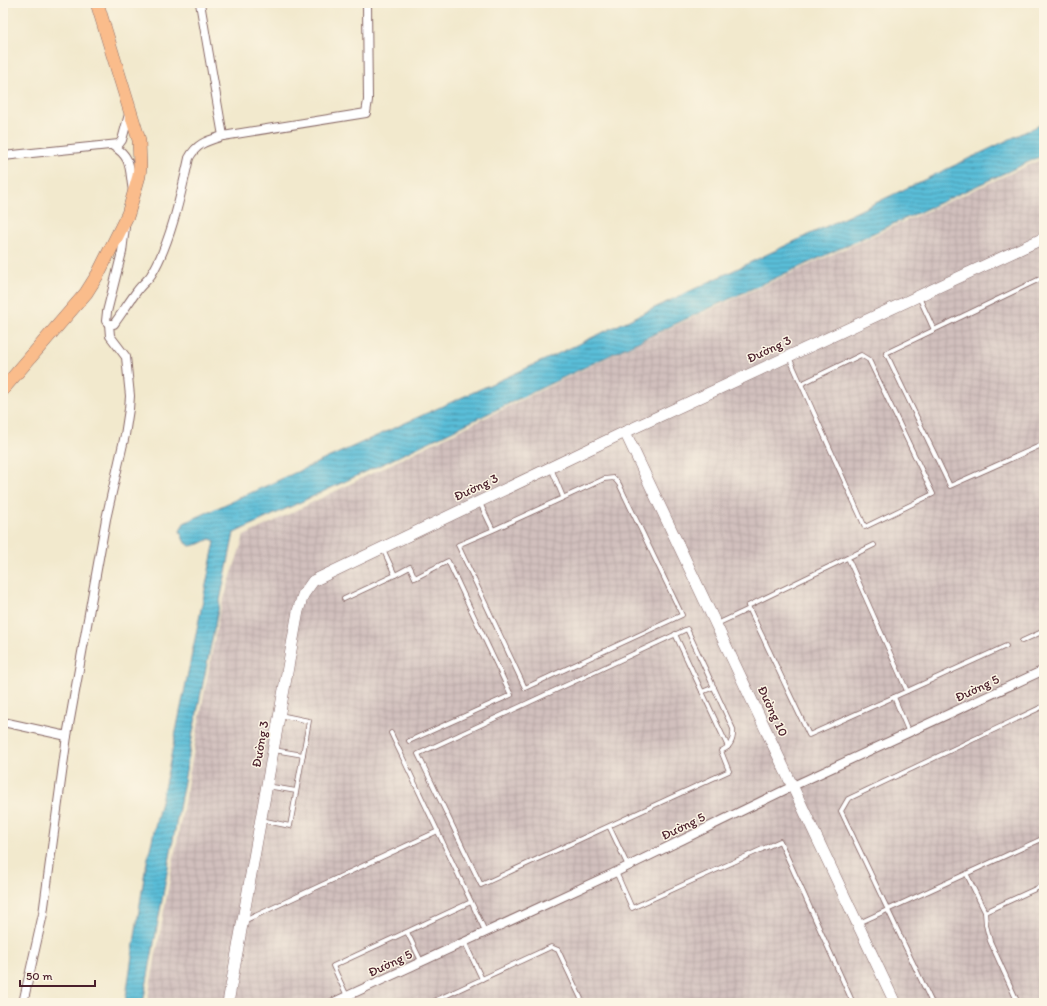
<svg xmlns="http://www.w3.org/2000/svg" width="1047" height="1006" font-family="Itim,sans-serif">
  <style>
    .industrial { fill: url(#industrial-grid) }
    .water { fill: url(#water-rules); stroke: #526e82 }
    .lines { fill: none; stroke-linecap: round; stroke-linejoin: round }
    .service-casing { stroke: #856664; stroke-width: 5.5 }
    .minor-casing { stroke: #856664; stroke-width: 10 }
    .tertiary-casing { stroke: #856664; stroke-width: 12 }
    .primary-casing { stroke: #856664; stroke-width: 14 }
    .service { stroke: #fff; stroke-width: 4 }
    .minor { stroke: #fff; stroke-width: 8 }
    .tertiary { stroke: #fff; stroke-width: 11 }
    .primary { stroke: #fabc8b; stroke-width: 13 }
    .labels { text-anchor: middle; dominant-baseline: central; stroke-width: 3; stroke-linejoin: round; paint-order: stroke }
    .street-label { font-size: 13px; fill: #4a1f2b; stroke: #fcf5e5 }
  </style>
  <defs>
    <pattern id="industrial-grid" width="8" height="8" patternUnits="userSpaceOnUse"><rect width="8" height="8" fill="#d1c0bd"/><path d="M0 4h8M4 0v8" fill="none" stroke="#b5a5a3"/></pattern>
    <pattern id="water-rules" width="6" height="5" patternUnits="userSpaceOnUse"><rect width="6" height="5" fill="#5abdd8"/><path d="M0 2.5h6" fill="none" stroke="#4c99af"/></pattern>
  </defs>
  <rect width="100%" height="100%" fill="#fcf5e5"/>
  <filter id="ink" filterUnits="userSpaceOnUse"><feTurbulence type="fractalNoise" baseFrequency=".025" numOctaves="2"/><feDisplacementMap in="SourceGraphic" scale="8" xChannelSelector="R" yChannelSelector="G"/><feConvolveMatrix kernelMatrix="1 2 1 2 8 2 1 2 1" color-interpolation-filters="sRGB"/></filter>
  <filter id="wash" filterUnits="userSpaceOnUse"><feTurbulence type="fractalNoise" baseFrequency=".012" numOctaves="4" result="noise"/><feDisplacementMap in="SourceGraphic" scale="16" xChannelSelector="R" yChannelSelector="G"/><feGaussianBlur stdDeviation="0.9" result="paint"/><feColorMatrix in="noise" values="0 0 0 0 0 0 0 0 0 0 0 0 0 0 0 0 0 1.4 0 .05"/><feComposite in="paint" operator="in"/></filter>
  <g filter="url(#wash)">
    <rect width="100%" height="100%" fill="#f2e9cd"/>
    <path class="industrial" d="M1044 158V1003H147L219 614 244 536 641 341Z"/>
    <path class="water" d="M1044 123V155L673 325 391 460 234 533 194 727 143 1003H125L145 871 169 766 215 541 210 539 199 544 190 546 184 541 180 531 184 523 549 358Z"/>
  </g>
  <g filter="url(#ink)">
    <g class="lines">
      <g class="service-casing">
        <g id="service">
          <path d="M1044 277 886 353 950 486 1044 444"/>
          <path d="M919 297 934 330"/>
          <path d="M789 357 865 527 933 494 869 360 861 355 801 384"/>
          <path d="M551 468 563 497"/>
          <path d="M480 503 493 530 458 545 525 688 682 615 619 484 614 478 604 479 493 530"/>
          <path d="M874 545 748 606 809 735 894 697"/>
          <path d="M848 558 907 691"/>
          <path d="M395 575 410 567 415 578 448 561 511 695 409 741"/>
          <path d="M344 599 395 575 383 549"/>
          <path d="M717 624 749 609"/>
          <path d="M675 634 728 747"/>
          <path d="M1022 641 1044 631"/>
          <path d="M702 692 714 687"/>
          <path d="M391 733 485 931"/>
          <path d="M909 733 894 697 1006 646"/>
          <path d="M274 750 303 755"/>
          <path d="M267 786 296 791"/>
          <path d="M261 820 290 826 309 721 280 715"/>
          <path d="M609 826 481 885 418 754 687 629 733 729C734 739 731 747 721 751L729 771 609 826 628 866"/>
          <path d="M616 872 632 908 780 841 853 1003"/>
          <path d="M967 875 985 912 986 925 990 941 1018 1003"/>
          <path d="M985 912 1044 885"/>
          <path d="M244 921 438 831"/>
          <path d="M859 923 1044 838"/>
          <path d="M407 932 421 961"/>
          <path d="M464 941 482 979"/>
          <path d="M347 996 333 966 471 902"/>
          <path d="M430 1003 551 947 558 950 583 1003"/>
          <path d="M932 1003 841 811 848 799 1044 706"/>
        </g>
      </g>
      <g class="minor-casing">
        <g id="minor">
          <path d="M200 3 223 136"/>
          <path d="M113 146C133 157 129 171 133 191"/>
          <path d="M3 156 119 144 122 140 129 114"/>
          <path d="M125 227 122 252 107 312 106 321 109 324H114C122 313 129 302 137 291 141 285 147 281 151 275 170 245 181 194 189 158 197 143 207 141 223 136L366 113 368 100 367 3"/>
          <path d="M3 722 67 736"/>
          <path d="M23 1003 43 914 67 736 106 519 125 435 129 409 130 396 126 357 110 336 109 324"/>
          <path d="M332 1003 616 872 793 786 1044 670"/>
        </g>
      </g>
      <g class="tertiary-casing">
        <g id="tertiary">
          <path d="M625 432 895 1003"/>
          <path d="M228 1003 298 611 303 595 313 581 625 432 1044 238"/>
        </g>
      </g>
      <g class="primary-casing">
        <path id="primary" d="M3 389 86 293 98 274 128 214 139 176 140 167 139 140 97 3"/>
      </g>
      <use href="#service" class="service"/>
      <use href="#minor" class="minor"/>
      <use href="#tertiary" class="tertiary"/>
      <use href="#primary" class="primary"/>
    </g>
  </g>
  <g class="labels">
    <g class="street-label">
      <text transform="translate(769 349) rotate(-25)">Đường 3</text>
      <text transform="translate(476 487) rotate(-25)">Đường 3</text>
      <text transform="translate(977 688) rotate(-25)">Đường 5</text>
      <text transform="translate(773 711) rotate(65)">Đường 10</text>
      <text transform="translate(260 744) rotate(-80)">Đường 3</text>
      <text transform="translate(683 826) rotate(-26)">Đường 5</text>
      <text transform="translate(390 963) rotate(-25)">Đường 5</text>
    </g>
  </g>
  <rect width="1047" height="1006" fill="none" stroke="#fcf5e5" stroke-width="16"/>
  <path d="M20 980v6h75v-6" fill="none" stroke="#4a1f2b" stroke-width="2"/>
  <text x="26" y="980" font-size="12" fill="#4a1f2b" stroke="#fcf5e5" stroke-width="3" paint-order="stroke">50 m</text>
</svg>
